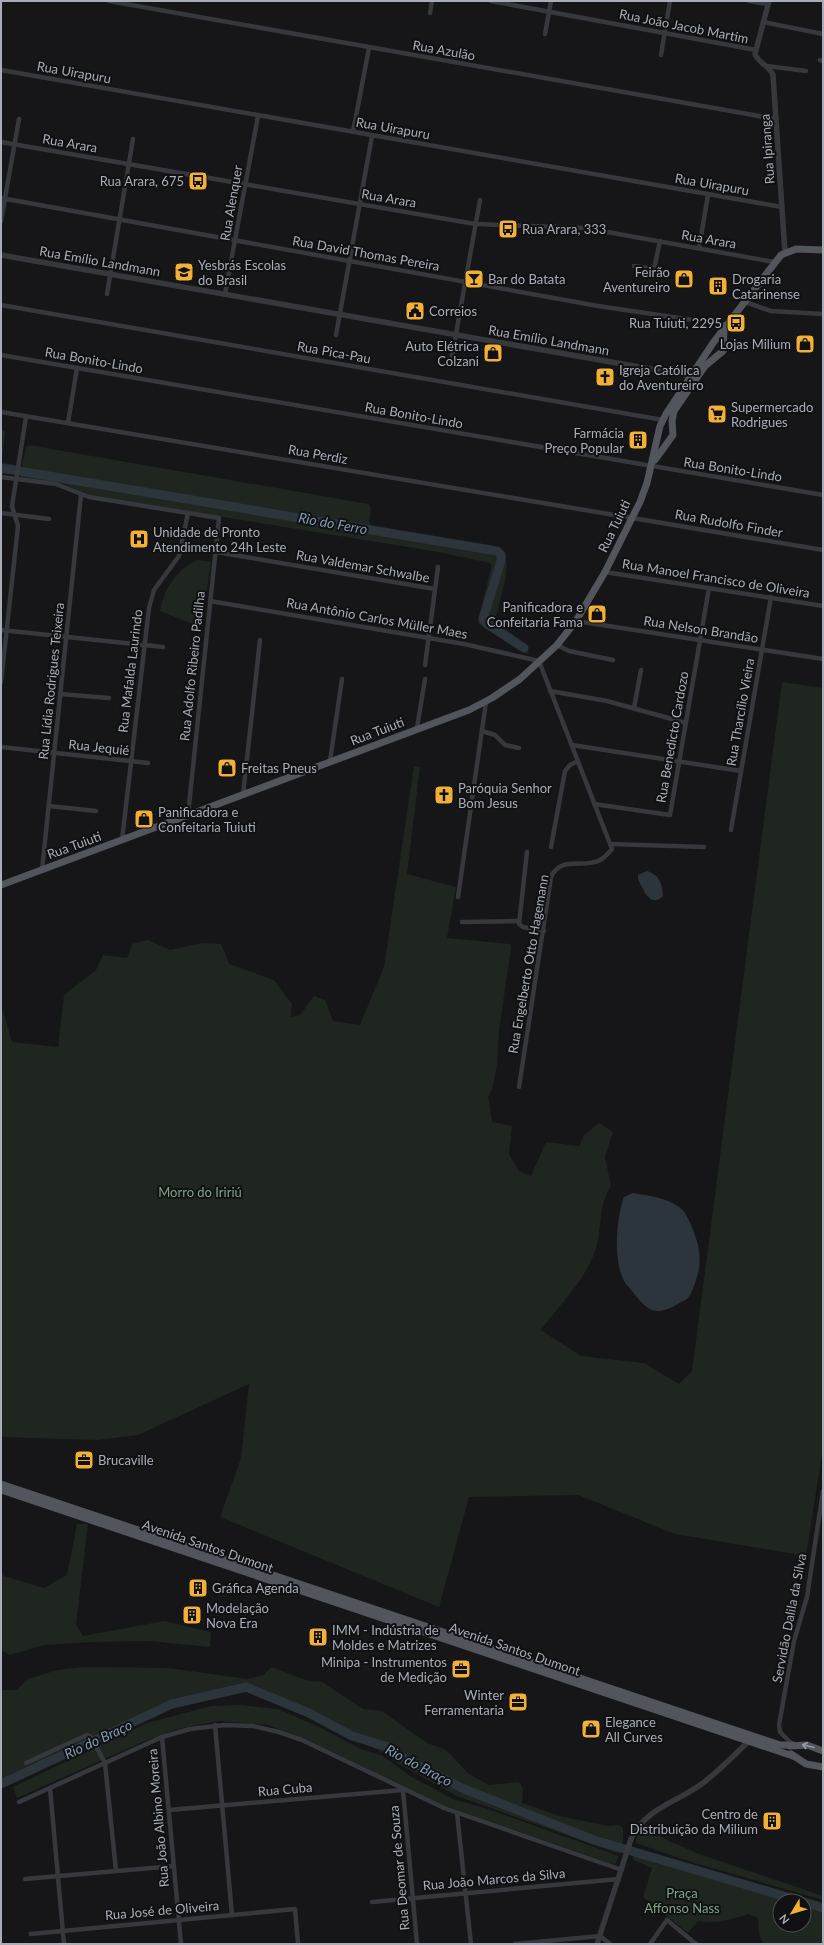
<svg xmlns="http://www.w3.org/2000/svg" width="824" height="1945" font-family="Lato,sans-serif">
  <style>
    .green { fill: #1e261f }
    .water { fill: #2c353c }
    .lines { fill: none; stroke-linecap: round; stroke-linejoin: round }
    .river { stroke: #2c353c; stroke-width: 9 }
    .minor { stroke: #37383d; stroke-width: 4.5 }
    .tertiary { stroke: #37383d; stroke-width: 5.5 }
    .primary { stroke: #53555c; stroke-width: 7 }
    .oneway { stroke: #979ba6 }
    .labels { text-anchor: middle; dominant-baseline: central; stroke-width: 4; stroke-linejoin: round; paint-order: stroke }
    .street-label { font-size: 13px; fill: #a8adb8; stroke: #111113 }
    .poi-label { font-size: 13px; fill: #a8adb8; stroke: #111113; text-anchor: start }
    .park-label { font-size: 13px; fill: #7fa381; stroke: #111113 }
    .water-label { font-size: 14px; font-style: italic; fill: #7f9bb3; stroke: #111113 }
  </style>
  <rect width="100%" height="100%" fill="#161618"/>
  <g class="green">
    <path d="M1 430 5 431 2 460 1 459Z"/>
    <path d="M29 445 369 504 371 508 369 521 373 528 503 551C513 567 499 601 495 620L525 644 529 653 526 654 479 624 478 620 492 565 490 563 438 552 89 495 62 483 22 478 20 475 26 447Z"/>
    <path d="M1 462 11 464 15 466 14 474H1Z"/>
    <path d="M198 560 211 562 202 623 200 627 160 611C164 588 177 569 198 560Z"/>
    <path d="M782 682 823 688V1448L806 1556 675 1534 578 1495 469 1497 439 1607 220 1517 241 1458 249 1384 138 1435 97 1440 1 1437V1010H3L12 1042 58 1047 64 995 96 970 103 955 127 958 132 944 148 940 170 950 202 943 221 944 229 964 274 980 292 1004 291 1017 300 1015 314 996 325 1000 333 1021 360 1025 384 967 414 766 420 767 407 874 456 887 447 938 510 944 511 948 499 1031 497 1065 492 1090 488 1097 492 1122 512 1126 509 1154 519 1171 531 1176 546 1142 579 1146 584 1135 599 1123 613 1132 605 1157 611 1186C597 1208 603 1229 595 1251 584 1283 560 1303 541 1330L581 1356 644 1363 679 1384 692 1371Z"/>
    <path d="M77 1524H88L76 1625 83 1636 164 1621 211 1632 210 1647 150 1641 91 1642 44 1645 10 1655 1 1650V1573L4 1576 44 1588 67 1575Z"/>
    <path d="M84 1667 169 1668 247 1679 264 1675 271 1667 309 1681 322 1682 363 1709 382 1711 427 1743 446 1750 469 1774 489 1785 519 1782 523 1789 522 1803 560 1816 608 1826 619 1825 623 1828V1841L619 1854 457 1796 397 1763 378 1750 319 1721 264 1698 246 1692 173 1708 1 1787V1690H17L28 1679 57 1670Z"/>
    <path d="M240 1705 278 1709 319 1727 361 1749 383 1756 410 1776 455 1800 482 1807 619 1856 615 1865 440 1804 299 1736 268 1725 219 1721 177 1729 138 1744 17 1798 13 1787 147 1723 211 1706Z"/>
    <path d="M645 1824 650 1825C659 1841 680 1844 696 1853L823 1896V1900L688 1861 636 1843 638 1832Z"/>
    <path d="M635 1853 788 1901H780V1925H804V1906L823 1912V1944H763L759 1933 758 1918 748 1914C730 1920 716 1924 698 1921L688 1933 643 1897 652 1868 632 1859Z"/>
  </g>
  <g class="water">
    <path d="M647 871C659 874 663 885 663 896 650 909 643 889 638 879V875Z"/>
    <path d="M633 1193C649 1196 665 1197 679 1207 686 1212 690 1222 693 1230 701 1249 702 1264 695 1283 693 1288 691 1295 687 1299 684 1301 679 1303 676 1305 671 1308 662 1312 656 1311 645 1310 634 1293 627 1285 612 1267 616 1218 624 1197Z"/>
  </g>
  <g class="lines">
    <g class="river">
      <path d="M1 468 497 551 501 555V561L483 619 487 624 524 648"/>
      <path d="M1 1784 172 1704 246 1687 309 1713 352 1736 388 1747 396 1754 464 1789 594 1840 801 1901"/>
      <path d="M804 1902 823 1908"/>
    </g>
    <g class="minor">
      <path d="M109 1 776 119"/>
      <path d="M491 1 756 50"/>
      <path d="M749 1 768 4"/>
      <path d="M430 13 432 1"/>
      <path d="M763 22 823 34"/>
      <path d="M545 34 551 1"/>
      <path d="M661 55 670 1"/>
      <path d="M820 60 823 61"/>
      <path d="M767 66 806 71"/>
      <path d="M1 70 782 207"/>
      <path d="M353 132 369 48"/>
      <path d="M1 142 475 224 585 228 774 262"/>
      <path d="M1 198 598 306 727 325"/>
      <path d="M1 221 19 119"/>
      <path d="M699 248 708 195"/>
      <path d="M634 266 654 269 660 241"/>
      <path d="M107 294 133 139"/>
      <path d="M225 294 258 116"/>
      <path d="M745 302 771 311 823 314"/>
      <path d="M1 305 663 420"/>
      <path d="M336 335 372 136"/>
      <path d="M1 355 823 495"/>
      <path d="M452 356 480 200"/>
      <path d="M1 412 823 550"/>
      <path d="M68 423 77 368"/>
      <path d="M1 477 56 484 89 497 219 518 188 815"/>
      <path d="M1 513 49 519"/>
      <path d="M216 552 435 589"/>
      <path d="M605 572 823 606"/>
      <path d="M210 601 464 644 539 661 612 849C608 854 604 859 598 861 582 868 560 856 551 877L519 1087"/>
      <path d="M576 621 823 659"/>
      <path d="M1 630 163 647"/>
      <path d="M557 645 569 651 613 660"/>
      <path d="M425 665 438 567"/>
      <path d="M1 682 18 526 12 506 26 417"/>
      <path d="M550 691 607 701 686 723"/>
      <path d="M60 694 109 698"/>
      <path d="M634 708 641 670"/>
      <path d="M417 728 425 679"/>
      <path d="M482 731 495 735 505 745 519 748"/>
      <path d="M572 745 741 771"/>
      <path d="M1 747 148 763"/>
      <path d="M330 761 342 679"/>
      <path d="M243 795 260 640"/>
      <path d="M594 804 670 815 709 588"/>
      <path d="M49 806 96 811"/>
      <path d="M731 830 771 597"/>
      <path d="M122 840 149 608 154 590 179 556 188 513"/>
      <path d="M610 844 704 847"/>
      <path d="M551 847 565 771 570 765 578 761"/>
      <path d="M527 852 519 924 523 927 544 931"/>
      <path d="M42 870 81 495"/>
      <path d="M458 897 486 702"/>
      <path d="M462 922 519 921"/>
      <path d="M215 1725 232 1915"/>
      <path d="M162 1737 181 1944"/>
      <path d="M793 1745 780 1732 779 1725 794 1641 807 1597 823 1491"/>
      <path d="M26 1763 87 1735 91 1737 105 1763 116 1871"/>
      <path d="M50 1788 64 1944"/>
      <path d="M19 1802 162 1737 190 1729 225 1725 253 1726 279 1732 302 1740 444 1808 622 1870"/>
      <path d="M169 1810 403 1790 417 1944"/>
      <path d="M457 1813 471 1944"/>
      <path d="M25 1879 174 1866"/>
      <path d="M372 1902 619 1879"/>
      <path d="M31 1934 295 1909 298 1944"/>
      <path d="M515 1944 600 1936 610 1944"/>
      <path d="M650 1944 667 1920 696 1944"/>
    </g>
    <g class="tertiary">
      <path d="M769 1 755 54C758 63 769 65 773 75L785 253"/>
      <path d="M1 255 691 376"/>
      <path d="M597 1944 631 1839C645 1808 678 1802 703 1783 720 1770 734 1755 749 1741"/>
    </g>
    <g class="primary">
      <path d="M655 460 673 435 672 421 674 411 705 366 723 351 724 329"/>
      <path d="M1 885 469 710 492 698 520 679 557 645 576 621 605 572 640 502 647 483 660 426 666 414 713 343 781 255 796 249 823 250"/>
      <path d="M1 1484 780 1745H793"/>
      <path d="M1 1490 793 1756"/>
      <path d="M790 1746 807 1745 823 1751"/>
      <path d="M791 1754 806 1764 823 1767"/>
    </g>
  </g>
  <defs><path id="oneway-shaft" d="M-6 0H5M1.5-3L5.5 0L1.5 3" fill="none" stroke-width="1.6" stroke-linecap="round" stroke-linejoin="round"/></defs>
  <use class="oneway" href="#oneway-shaft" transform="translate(808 1746) rotate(-166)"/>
  <defs>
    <g id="bus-square" transform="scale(1)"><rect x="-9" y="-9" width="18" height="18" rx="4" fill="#f2b134" stroke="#111113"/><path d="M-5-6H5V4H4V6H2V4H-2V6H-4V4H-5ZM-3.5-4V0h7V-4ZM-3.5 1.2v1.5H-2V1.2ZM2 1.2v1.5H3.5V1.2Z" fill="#111"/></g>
    <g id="school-square" transform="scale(1)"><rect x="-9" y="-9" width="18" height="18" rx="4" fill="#f2b134" stroke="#111113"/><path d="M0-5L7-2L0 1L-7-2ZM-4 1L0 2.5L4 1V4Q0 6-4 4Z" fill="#111"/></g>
    <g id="bar-square" transform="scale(1)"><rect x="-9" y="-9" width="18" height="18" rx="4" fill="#f2b134" stroke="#111113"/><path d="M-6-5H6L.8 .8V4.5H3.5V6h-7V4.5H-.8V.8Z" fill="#111"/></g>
    <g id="shop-square" transform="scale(1)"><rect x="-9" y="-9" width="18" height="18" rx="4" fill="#f2b134" stroke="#111113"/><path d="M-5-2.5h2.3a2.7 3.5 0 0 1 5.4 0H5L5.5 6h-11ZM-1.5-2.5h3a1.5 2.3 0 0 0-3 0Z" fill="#111"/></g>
    <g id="building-square" transform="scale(1)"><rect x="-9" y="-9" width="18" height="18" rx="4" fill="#f2b134" stroke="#111113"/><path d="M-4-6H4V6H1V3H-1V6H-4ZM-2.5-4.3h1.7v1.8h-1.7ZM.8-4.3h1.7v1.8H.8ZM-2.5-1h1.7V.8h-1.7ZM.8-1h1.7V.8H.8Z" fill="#111"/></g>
    <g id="civic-square" transform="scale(1)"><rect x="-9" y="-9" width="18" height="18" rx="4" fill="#f2b134" stroke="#111113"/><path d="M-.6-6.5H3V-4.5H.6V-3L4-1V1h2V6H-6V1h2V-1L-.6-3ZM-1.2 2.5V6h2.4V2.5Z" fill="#111"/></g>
    <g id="church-square" transform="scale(1)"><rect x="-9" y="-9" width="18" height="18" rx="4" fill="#f2b134" stroke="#111113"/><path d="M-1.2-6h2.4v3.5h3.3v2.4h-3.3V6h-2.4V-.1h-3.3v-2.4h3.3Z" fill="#111"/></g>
    <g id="supermarket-square" transform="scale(1)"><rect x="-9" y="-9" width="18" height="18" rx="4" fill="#f2b134" stroke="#111113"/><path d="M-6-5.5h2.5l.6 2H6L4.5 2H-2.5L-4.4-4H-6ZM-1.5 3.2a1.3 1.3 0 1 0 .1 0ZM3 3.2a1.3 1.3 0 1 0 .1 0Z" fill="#111"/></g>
    <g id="hospital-square" transform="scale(1)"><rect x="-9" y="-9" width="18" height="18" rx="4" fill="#f2b134" stroke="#111113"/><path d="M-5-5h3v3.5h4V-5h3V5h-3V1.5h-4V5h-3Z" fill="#111"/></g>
    <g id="office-square" transform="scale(1)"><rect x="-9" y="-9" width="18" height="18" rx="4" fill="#f2b134" stroke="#111113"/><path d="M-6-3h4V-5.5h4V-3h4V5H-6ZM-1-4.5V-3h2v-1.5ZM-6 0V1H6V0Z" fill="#111"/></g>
  </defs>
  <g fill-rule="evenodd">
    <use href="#bus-square" x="198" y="181"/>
    <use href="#bus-square" x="508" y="229"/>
    <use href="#school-square" x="184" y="272"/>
    <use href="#bar-square" x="474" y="279"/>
    <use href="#shop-square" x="684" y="279"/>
    <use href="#building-square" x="718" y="286"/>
    <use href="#civic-square" x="415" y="311"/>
    <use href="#bus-square" x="736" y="323"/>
    <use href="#shop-square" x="805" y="344"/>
    <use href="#shop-square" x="493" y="353"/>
    <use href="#church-square" x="605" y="377"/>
    <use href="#supermarket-square" x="717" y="414"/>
    <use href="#building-square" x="638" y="440"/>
    <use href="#hospital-square" x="139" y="539"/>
    <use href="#shop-square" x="597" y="614"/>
    <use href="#shop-square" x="227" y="768"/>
    <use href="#church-square" x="444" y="795"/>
    <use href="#shop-square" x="144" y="819"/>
    <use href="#office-square" x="84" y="1460"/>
    <use href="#building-square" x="198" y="1588"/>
    <use href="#building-square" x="192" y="1615"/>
    <use href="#building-square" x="318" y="1637"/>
    <use href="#office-square" x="461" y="1669"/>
    <use href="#office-square" x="518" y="1702"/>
    <use href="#shop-square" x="591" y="1729"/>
    <use href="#building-square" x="772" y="1821"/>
  </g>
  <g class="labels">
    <g class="street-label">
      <text transform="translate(684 26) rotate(11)">Rua João Jacob Martim</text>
      <text transform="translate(444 50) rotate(10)">Rua Azulão</text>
      <text transform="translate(74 72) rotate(10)">Rua Uirapuru</text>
      <text transform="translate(393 128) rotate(10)">Rua Uirapuru</text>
      <text transform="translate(70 143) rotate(10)">Rua Arara</text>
      <text transform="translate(767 149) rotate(-94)">Rua Ipiranga</text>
      <text transform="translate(712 184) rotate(10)">Rua Uirapuru</text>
      <text transform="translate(389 198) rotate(10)">Rua Arara</text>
      <text transform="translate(231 203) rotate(-80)">Rua Alenquer</text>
      <text transform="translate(709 239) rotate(10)">Rua Arara</text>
      <text transform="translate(366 253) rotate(10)">Rua David Thomas Pereira</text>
      <text transform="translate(100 261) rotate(10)">Rua Emílio Landmann</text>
      <text transform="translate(549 340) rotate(10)">Rua Emílio Landmann</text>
      <text transform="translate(334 352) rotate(10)">Rua Pica-Pau</text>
      <text transform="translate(94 360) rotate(10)">Rua Bonito-Lindo</text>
      <text transform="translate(414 415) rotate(10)">Rua Bonito-Lindo</text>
      <text transform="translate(318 454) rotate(10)">Rua Perdiz</text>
      <text transform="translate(733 469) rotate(9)">Rua Bonito-Lindo</text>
      <text transform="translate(729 523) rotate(10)">Rua Rudolfo Finder</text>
      <text transform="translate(614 526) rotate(-64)">Rua Tuiuti</text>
      <text transform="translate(363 566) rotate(10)">Rua Valdemar Schwalbe</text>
      <text transform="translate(716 578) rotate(9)">Rua Manoel Francisco de Oliveira</text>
      <text transform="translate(377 618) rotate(10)">Rua Antônio Carlos Müller Maes</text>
      <text transform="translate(701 629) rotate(9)">Rua Nelson Brandão</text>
      <text transform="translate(192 666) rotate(-84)">Rua Adolfo Ribeiro Padilha</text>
      <text transform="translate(130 671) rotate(-83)">Rua Mafalda Laurindo</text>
      <text transform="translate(51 681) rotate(-84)">Rua Lídia Rodrigues Teixeira</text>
      <text transform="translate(740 712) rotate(-80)">Rua Tharcílio Vieira</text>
      <text transform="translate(377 731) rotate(-21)">Rua Tuiuti</text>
      <text transform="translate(672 737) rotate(-80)">Rua Benedicto Cardozo</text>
      <text transform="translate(99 747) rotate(6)">Rua Jequié</text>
      <text transform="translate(74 845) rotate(-20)">Rua Tuiuti</text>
      <text transform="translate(528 964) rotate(-80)">Rua Engelberto Otto Hagemann</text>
      <text transform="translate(208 1546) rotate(19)">Avenida Santos Dumont</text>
      <text transform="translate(789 1618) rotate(-79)">Servidão Dalila da Silva</text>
      <text transform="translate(515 1649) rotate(19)">Avenida Santos Dumont</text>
      <text transform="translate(285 1789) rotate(-5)">Rua Cuba</text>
      <text transform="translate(158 1818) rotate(-95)">Rua João Albino Moreira</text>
      <text transform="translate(399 1868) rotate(-95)">Rua Deomar de Souza</text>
      <text transform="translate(494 1879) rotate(-5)">Rua João Marcos da Silva</text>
      <text transform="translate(162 1910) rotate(-5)">Rua José de Oliveira</text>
    </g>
    <g class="poi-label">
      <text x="184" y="181" text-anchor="end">Rua Arara, 675</text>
      <text x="522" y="229">Rua Arara, 333</text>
      <text x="198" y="265">Yesbrás Escolas<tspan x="198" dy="15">do Brasil</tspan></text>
      <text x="670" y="272" text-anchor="end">Feirão<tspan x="670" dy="15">Aventureiro</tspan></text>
      <text x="488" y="279">Bar do Batata</text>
      <text x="732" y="279">Drogaria<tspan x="732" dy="15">Catarinense</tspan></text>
      <text x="429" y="311">Correios</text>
      <text x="722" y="323" text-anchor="end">Rua Tuiuti, 2295</text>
      <text x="791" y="344" text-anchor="end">Lojas Milium</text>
      <text x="479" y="346" text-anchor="end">Auto Elétrica<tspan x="479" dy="15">Colzani</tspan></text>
      <text x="619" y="370">Igreja Católica<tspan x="619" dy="15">do Aventureiro</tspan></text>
      <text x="731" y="407">Supermercado<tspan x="731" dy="15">Rodrigues</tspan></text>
      <text x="624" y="433" text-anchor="end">Farmácia<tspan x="624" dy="15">Preço Popular</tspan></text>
      <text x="153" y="532">Unidade de Pronto<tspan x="153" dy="15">Atendimento 24h Leste</tspan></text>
      <text x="583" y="607" text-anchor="end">Panificadora e<tspan x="583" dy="15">Confeitaria Fama</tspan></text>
      <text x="241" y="768">Freitas Pneus</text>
      <text x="458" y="788">Paróquia Senhor<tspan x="458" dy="15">Bom Jesus</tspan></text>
      <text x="158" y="812">Panificadora e<tspan x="158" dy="15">Confeitaria Tuiuti</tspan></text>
      <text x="98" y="1460">Brucaville</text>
      <text x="212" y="1588">Gráfica Agenda</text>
      <text x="206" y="1608">Modelação<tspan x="206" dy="15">Nova Era</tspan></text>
      <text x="332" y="1630">IMM - Indústria de<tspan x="332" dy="15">Moldes e Matrizes</tspan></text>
      <text x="447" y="1662" text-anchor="end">Minipa - Instrumentos<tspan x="447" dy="15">de Medição</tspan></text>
      <text x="504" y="1695" text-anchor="end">Winter<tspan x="504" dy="15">Ferramentaria</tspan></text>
      <text x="605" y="1722">Elegance<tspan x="605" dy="15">All Curves</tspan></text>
      <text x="758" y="1814" text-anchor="end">Centro de<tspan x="758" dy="15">Distribuição da Milium</tspan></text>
    </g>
    <g class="park-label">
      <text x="200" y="1192">Morro do Iririú</text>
      <text x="682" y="1893">Praça<tspan x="682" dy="15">Affonso Nass</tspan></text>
    </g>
    <g class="water-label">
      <text transform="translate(333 523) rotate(10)">Rio do Ferro</text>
      <text transform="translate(98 1739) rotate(-25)">Rio do Braço</text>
      <text transform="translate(419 1765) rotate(28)">Rio do Braço</text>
    </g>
  </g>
  <rect width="824" height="1945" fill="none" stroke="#a8adb8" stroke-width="4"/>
  <g transform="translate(792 1913) rotate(232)"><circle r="19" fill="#111113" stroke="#4d4f55"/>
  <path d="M0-3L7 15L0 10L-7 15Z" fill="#f2b134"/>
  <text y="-6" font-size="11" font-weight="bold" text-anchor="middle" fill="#a8adb8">N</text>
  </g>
</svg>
